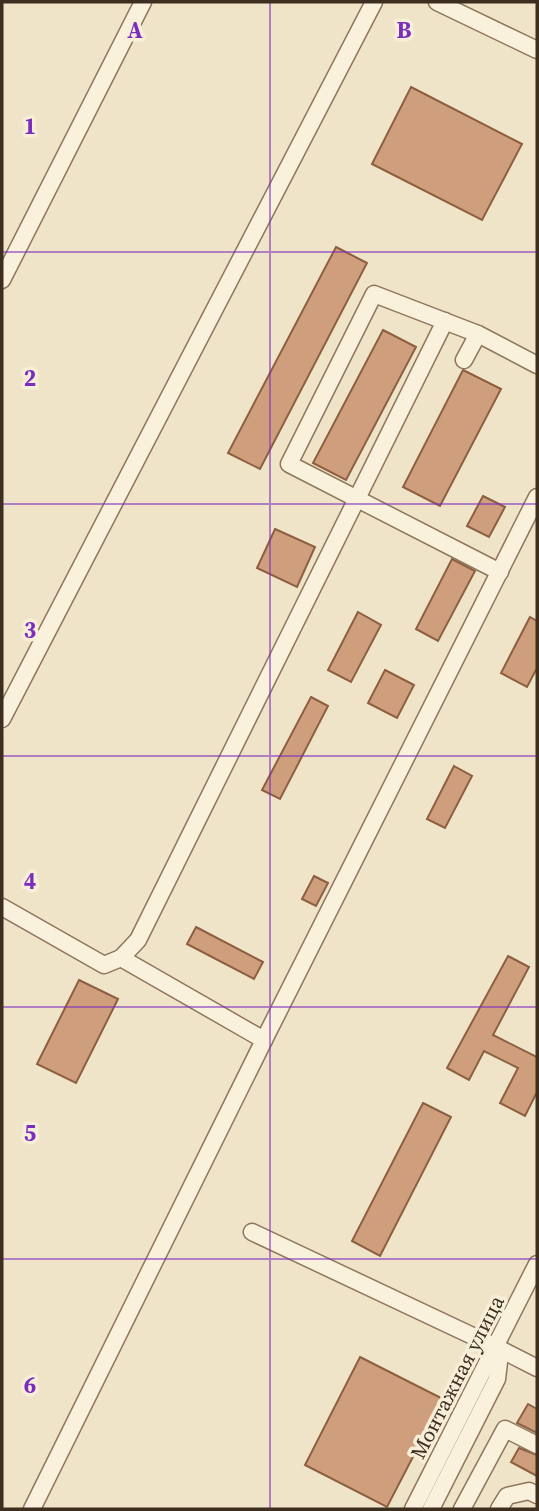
<svg xmlns="http://www.w3.org/2000/svg" width="539" height="1511" font-family="'Source Serif 4',serif">
  <style>
    .building { fill: #cf9f7d; stroke: #8d5f41; stroke-width: 2 }
    .lines { fill: none; stroke-linecap: round; stroke-linejoin: round }
    .minor-casing { stroke: #8d765c; stroke-width: 19 }
    .minor { stroke: #faf1dc; stroke-width: 16 }
    .grid { fill: none; stroke: #7b2cbf; stroke-width: 2; stroke-opacity: 0.55 }
    .labels { text-anchor: middle; dominant-baseline: central; stroke-width: 7; stroke-linejoin: round; paint-order: stroke }
    .street-label { font-size: 21px; fill: #3d2e20; stroke: #f7eed8 }
    .grid-label { font-size: 23px; text-anchor: middle; font-weight: bold; fill: #7b2cbf; stroke: #f7eed8; stroke-width: 7; stroke-linejoin: round; paint-order: stroke }
  </style>
  <rect width="100%" height="100%" fill="#f0e4c8"/>
  <g class="building">
    <path d="M411 87 522 144 482 220 372 164Z"/>
    <path d="M336 247 367 263 260 469 228 453Z"/>
    <path d="M383 330 416 347 346 480 313 463Z"/>
    <path d="M463 370 501 389 440 506 403 487Z"/>
    <path d="M483 496 505 507 489 537 467 526Z"/>
    <path d="M275 529 315 547 297 587 257 568Z"/>
    <path d="M452 559 475 571 438 641 416 629Z"/>
    <path d="M358 612 381 625 351 682 328 670Z"/>
    <path d="M530 617 537 621V668L527 687 501 673Z"/>
    <path d="M385 670 414 685 397 718 368 703Z"/>
    <path d="M311 697 328 706 280 799 262 790Z"/>
    <path d="M454 766 472 776 445 828 427 819Z"/>
    <path d="M314 876 328 883 316 906 302 899Z"/>
    <path d="M196 927 263 962 254 979 187 944Z"/>
    <path d="M508 956 529 967 493 1035 537 1057V1092L525 1116 500 1103 518 1068 484 1051 469 1080 447 1068Z"/>
    <path d="M79 980 118 999 76 1083 37 1064Z"/>
    <path d="M423 1103 451 1117 380 1256 352 1241Z"/>
    <path d="M360 1357 443 1399 387 1507 305 1465Z"/>
    <path d="M528 1404 537 1409V1433L517 1423Z"/>
    <path d="M519 1448 537 1455V1476L511 1462Z"/>
  </g>
  <g class="lines">
    <g class="minor-casing">
      <g id="minor">
        <path d="M437 2 537 50"/>
        <path d="M2 280 143 2"/>
        <path d="M478 334 374 294 289 464 500 572"/>
        <path d="M464 360 478 334 537 365"/>
        <path d="M2 719 374 2"/>
        <path d="M2 907 104 965 121 958 138 940 445 321"/>
        <path d="M121 958 264 1040"/>
        <path d="M252 1232 496 1347 537 1368"/>
        <path d="M32 1509 264 1040 537 497"/>
        <path d="M413 1509 537 1264"/>
        <path d="M431 1509 497 1379 499 1362 496 1347"/>
        <path d="M462 1509 505 1429 537 1445"/>
        <path d="M499 1509 507 1496 529 1491 537 1495"/>
      </g>
    </g>
    <use href="#minor" class="minor"/>
  </g>
  <path class="grid" d="M270 2V1509M2 252H537M2 504H537M2 756H537M2 1007H537M2 1259H537"/>
  <g class="labels">
    <g class="street-label">
      <text transform="translate(457 1377) rotate(-63)">Монтажная улица</text>
    </g>
  </g>
  <g class="grid-label">
    <text x="135" y="38">A</text>
    <text x="404" y="38">B</text>
    <text x="30" y="134">1</text>
    <text x="30" y="386">2</text>
    <text x="30" y="638">3</text>
    <text x="30" y="889">4</text>
    <text x="30" y="1141">5</text>
    <text x="30" y="1393">6</text>
  </g>
  <rect width="539" height="1511" fill="none" stroke="#3d2e20" stroke-width="7"/>
</svg>
